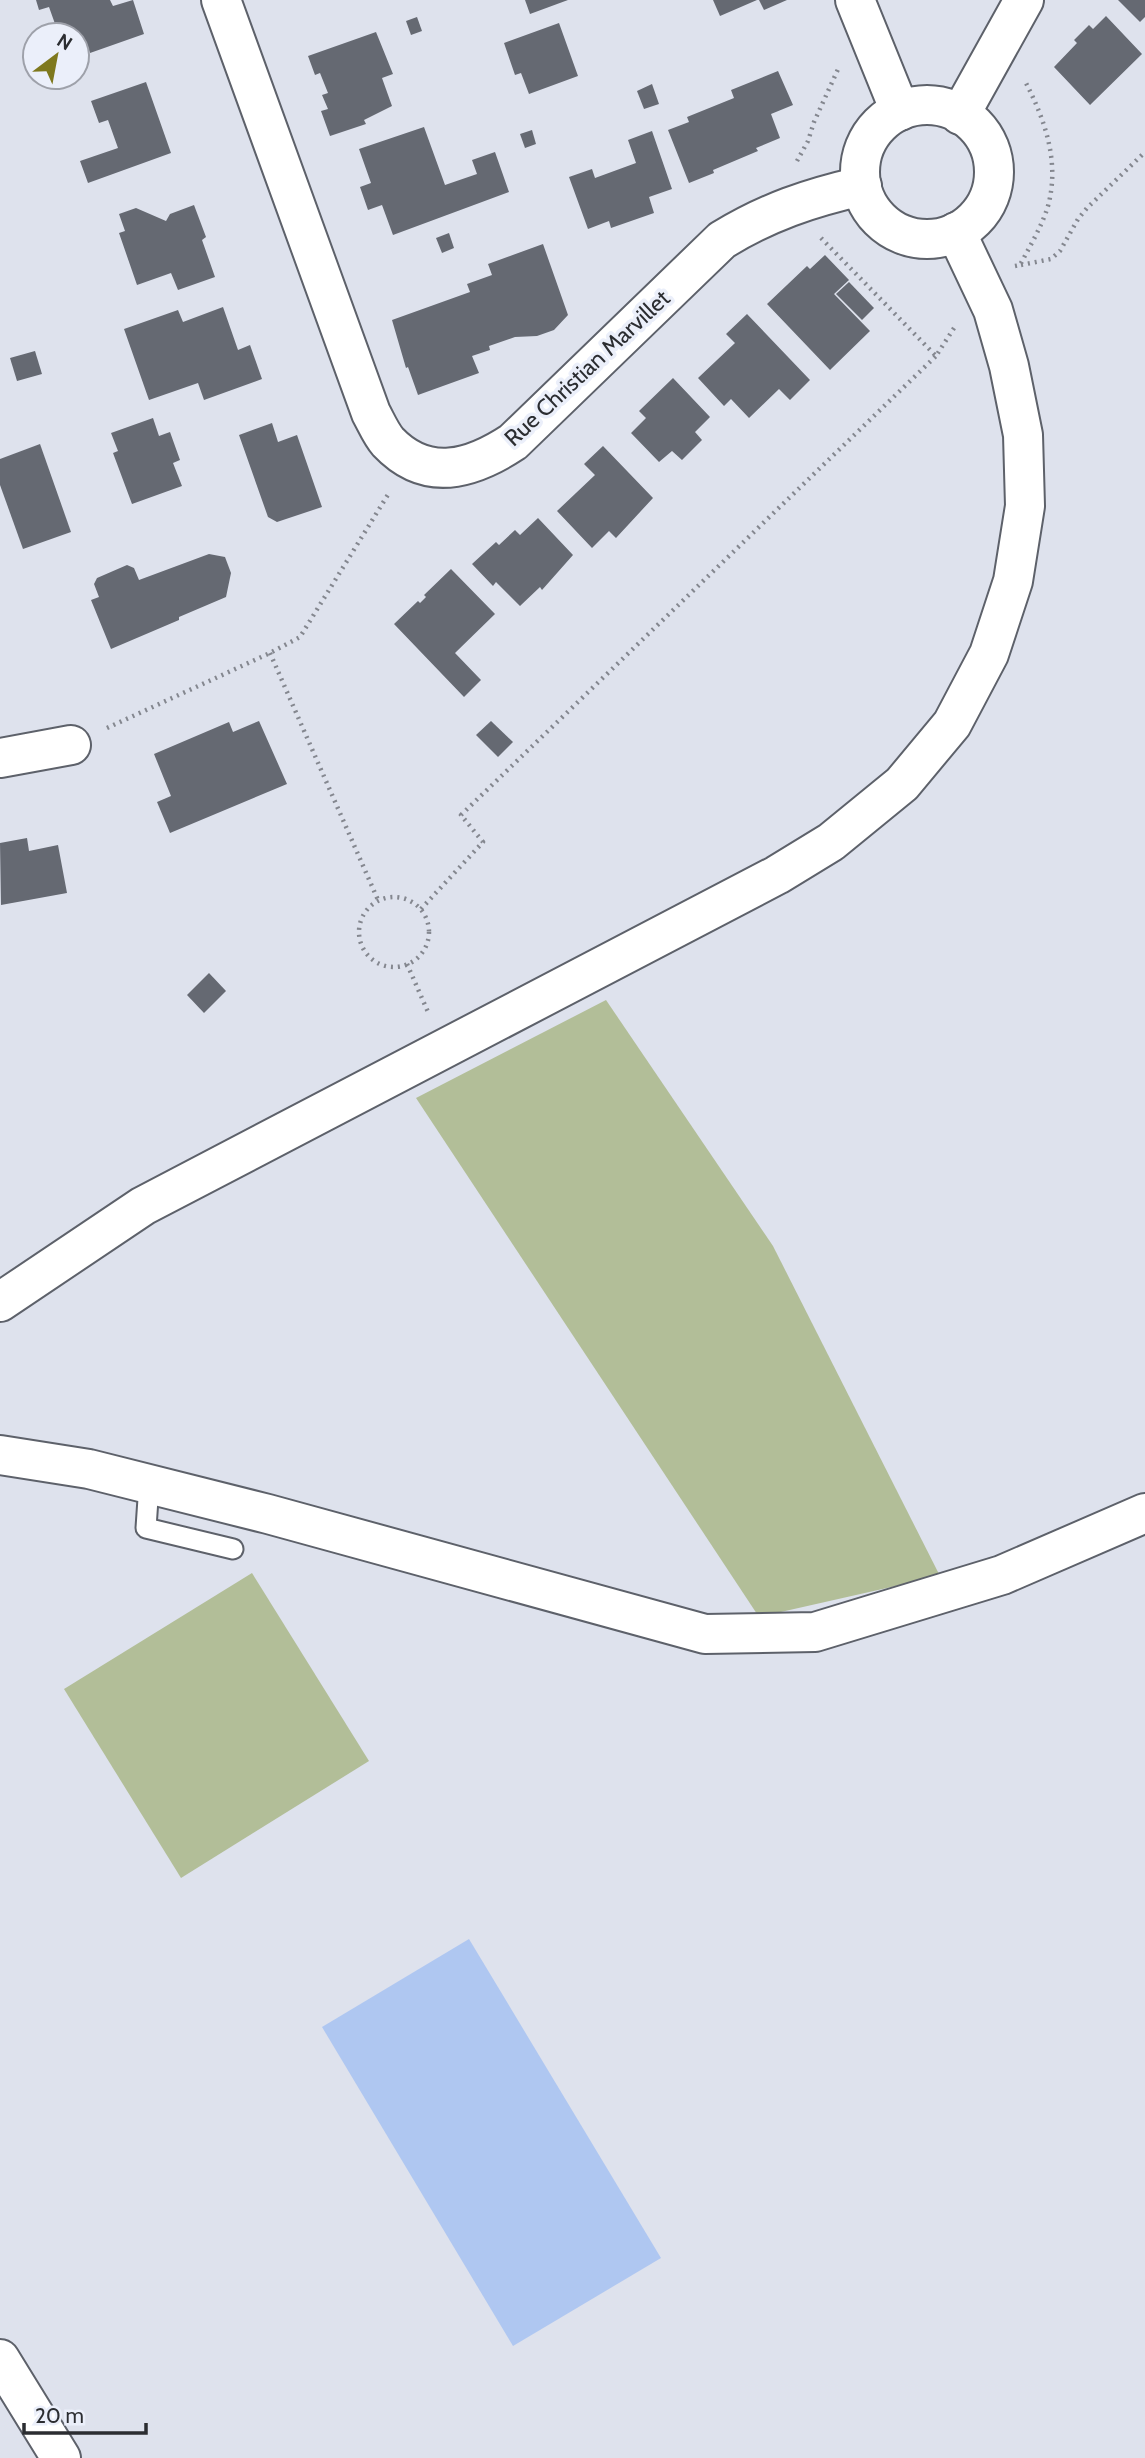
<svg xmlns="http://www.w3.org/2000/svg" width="1145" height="2458" font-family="Cabin,sans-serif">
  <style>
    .green { fill: #b2be98 }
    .water { fill: #afc7f1 }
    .building { fill: #656972 }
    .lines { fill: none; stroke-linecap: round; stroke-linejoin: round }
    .service-casing { stroke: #5d616a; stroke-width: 23 }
    .minor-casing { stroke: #5d616a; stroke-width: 42 }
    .secondary-casing { stroke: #5d616a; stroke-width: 42 }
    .path { stroke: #84878f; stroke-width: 4.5; stroke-dasharray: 2 5; stroke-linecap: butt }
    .service { stroke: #fff; stroke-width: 19 }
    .minor { stroke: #fff; stroke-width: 38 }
    .secondary { stroke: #fff; stroke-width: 38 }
    .labels { text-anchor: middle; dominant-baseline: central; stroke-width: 7; stroke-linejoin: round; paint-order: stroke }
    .street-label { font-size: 23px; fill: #2b2d31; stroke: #ebeffa }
  </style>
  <rect width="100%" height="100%" fill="#dee2ed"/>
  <g class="green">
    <path d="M606 1000 773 1246 940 1576 759 1617 416 1098Z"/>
    <path d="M252 1573 369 1761 181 1878 64 1689Z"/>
  </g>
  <path class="water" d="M469 1939 661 2258 513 2346 322 2027Z"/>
  <g class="building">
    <path d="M36 0H110L113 6 133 0 144 34 90 53 87 44 77 47V35H59L49 7 39 10Z"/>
    <path d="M525 0H568L530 14Z"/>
    <path d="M713 0H757L720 16Z"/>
    <path d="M759 0H787L764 10Z"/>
    <path d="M1118 0H1145V17L1140 22Z"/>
    <path d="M1106 16 1142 54 1090 105 1054 67 1077 43 1074 40 1089 25 1093 29Z"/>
    <path d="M417 17 422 31 411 35 406 21Z"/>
    <path d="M559 23 578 76 529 94 521 73 515 75 504 43Z"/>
    <path d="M376 32 393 74 382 78 392 106 364 120 366 124 330 136 321 111 328 109 322 95 328 93 320 73 315 75 308 56Z"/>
    <path d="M778 71 793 105 771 114 780 138 756 148 758 151 713 170 714 173 689 183 668 130 689 122 687 117 734 98 731 90Z"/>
    <path d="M146 82 171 153 88 183 80 161 118 148 108 120 99 123 91 101Z"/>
    <path d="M652 84 659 104 644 109 637 91Z"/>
    <path d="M424 127 445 185 477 174 472 160 495 152 509 192 393 235 382 205 368 210 360 187 371 183 359 149Z"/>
    <path d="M532 130 536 144 525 148 520 134Z"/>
    <path d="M652 131 672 189 649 197 654 213 611 228 609 221 588 229 569 177 592 169 595 178 636 163 628 140Z"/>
    <path d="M194 205 206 237 202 240 215 277 178 290 171 273 137 285 119 233 125 231 119 214 136 208 166 221 170 214Z"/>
    <path d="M449 233 454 248 442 253 436 238Z"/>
    <path d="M543 244 568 315 554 330 537 336 515 337 489 346 490 350 472 356 479 373 418 395 408 367 406 368 392 320 470 292 467 284 492 275 488 264Z"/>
    <path d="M825 255 849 280 834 294 870 331 830 370 767 304 807 266 810 269Z"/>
    <path d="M849 282 874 308 862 320 836 294Z"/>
    <path d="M223 307 238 350 250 345 262 379 204 400 198 383 149 400 124 329 178 310 183 322Z"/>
    <path d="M747 314 810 380 790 400 779 389 749 418 731 399 724 406 698 378 735 343 726 334Z"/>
    <path d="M35 351 42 374 17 381 10 358Z"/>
    <path d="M673 378 710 417 695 432 702 440 682 460 672 451 659 462 631 433 646 418 639 411Z"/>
    <path d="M153 418 159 436 170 432 180 460 173 463 182 486 132 504 113 453 118 451 111 433Z"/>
    <path d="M272 423 278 442 297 435 322 507 277 522 268 517 239 435Z"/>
    <path d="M40 444 71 532 23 549 0 485V459Z"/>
    <path d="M603 446 653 498 616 538 609 531 592 548 557 511 595 475 584 464Z"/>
    <path d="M538 518 573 555 542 590 540 587 520 606 496 582 493 586 472 564 496 542 499 545 515 530 520 535Z"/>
    <path d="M209 554 225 557 231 573 226 597 179 617V620L111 649 91 600 99 597 94 584 97 578 127 565 134 568 139 580Z"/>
    <path d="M451 569 495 614 455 653 481 680 464 697 394 624 418 601 420 603 426 597 424 595Z"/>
    <path d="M259 721 287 784 170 833 157 802 171 796 154 754 229 722 233 732Z"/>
    <path d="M491 721 513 742 498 757 476 735Z"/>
    <path d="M27 838 29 851 58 845 67 893 1 905 0 843Z"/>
    <path d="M209 973 226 991 204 1013 187 995Z"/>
  </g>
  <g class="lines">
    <g class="service-casing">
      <path id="service" d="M149 1484 146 1528 233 1549"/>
    </g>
    <g class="minor-casing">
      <g id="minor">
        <path d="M221 0 371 413C376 422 381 434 388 442 427 483 472 469 513 442L722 240C768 212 809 198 862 186"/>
        <path d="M855 0 900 111"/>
        <circle cx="927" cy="172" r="67"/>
        <path d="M960 115 1024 0"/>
        <path d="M0 758 71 745"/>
        <path d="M0 1302 143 1206 777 875 831 842 902 784 952 724 989 654 1013 581 1025 506 1023 435 1009 366 993 310 956 232"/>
        <path d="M0 1455 89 1469 268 1514 705 1634 815 1632 1002 1575 1145 1513"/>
      </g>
    </g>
    <g class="secondary-casing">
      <path id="secondary" d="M0 2359 61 2458"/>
    </g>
    <g class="path">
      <path d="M797 161 808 141 814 122 839 67"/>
      <path d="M821 238 936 356 956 325"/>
      <path d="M1021 265 1051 259 1060 251 1078 219 1087 208 1145 152"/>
      <path d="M1015 266 1020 265C1030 246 1042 226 1048 206 1060 162 1045 120 1025 81"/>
      <path d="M270 653 378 900"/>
      <path d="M107 728 270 653 300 637 389 493"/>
      <circle cx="394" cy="932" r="35"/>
      <path d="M421 909 483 842 461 815 936 356"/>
      <path d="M407 964 428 1012"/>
    </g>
    <use href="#service" class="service"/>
    <use href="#minor" class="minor"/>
    <use href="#secondary" class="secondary"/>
  </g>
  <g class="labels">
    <g class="street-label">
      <text transform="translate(587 368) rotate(-43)">Rue Christian Marvillet</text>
    </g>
  </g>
  <g transform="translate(56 56) rotate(32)"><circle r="33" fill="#ebeffa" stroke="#9ea1aa" stroke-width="2"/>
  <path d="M0-5L12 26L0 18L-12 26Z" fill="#7e781d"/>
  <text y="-10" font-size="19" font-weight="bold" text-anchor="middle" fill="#2b2d31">N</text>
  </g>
  <path d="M24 2423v10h122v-10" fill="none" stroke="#2b2d31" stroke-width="3.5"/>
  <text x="35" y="2423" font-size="21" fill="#2b2d31" stroke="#ebeffa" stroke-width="5" paint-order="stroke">20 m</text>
</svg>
